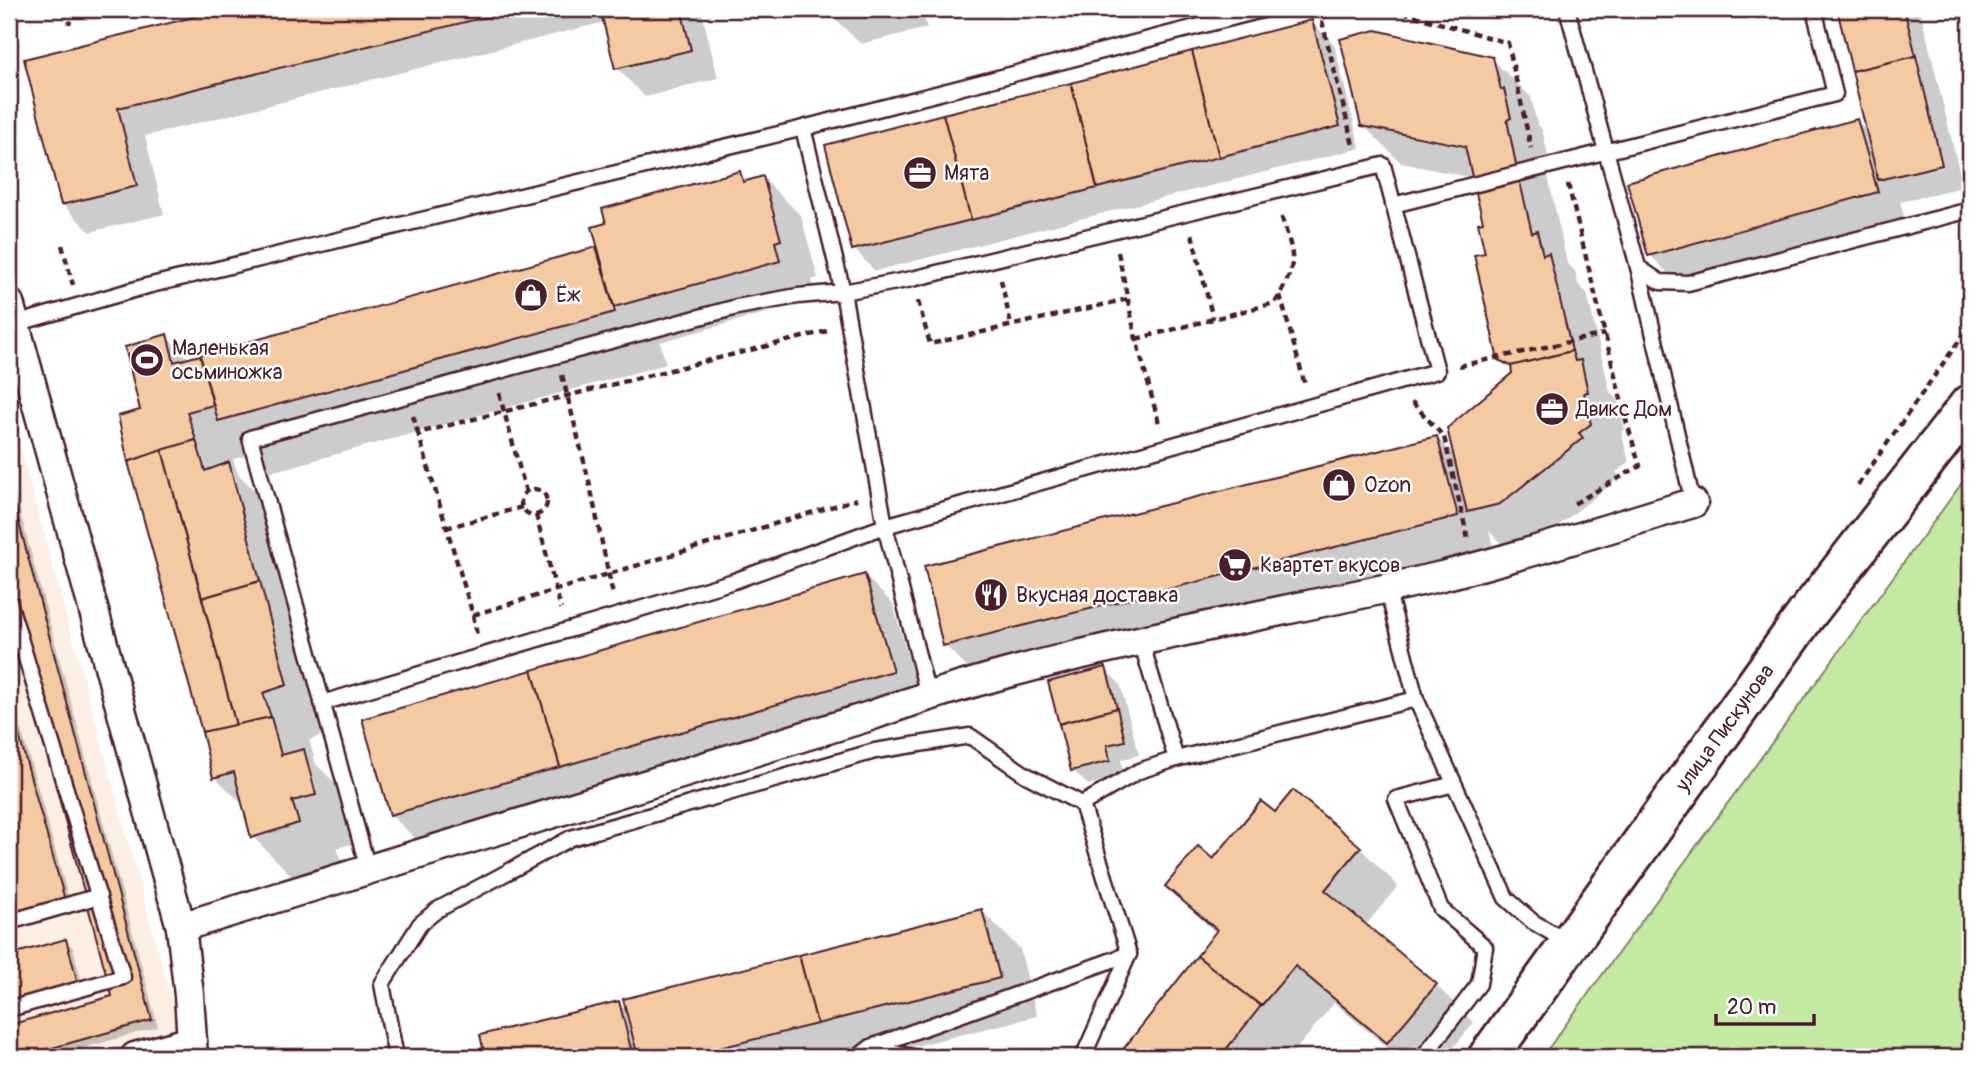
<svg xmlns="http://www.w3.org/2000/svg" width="1979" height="1066" font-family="Pangolin,sans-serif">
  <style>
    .built { fill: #fcefe3 }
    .green { fill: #c3e9a3; stroke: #868467; stroke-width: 2 }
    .shadow { fill: #0003 }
    .building { fill: #f4caa3; stroke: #4a1f2b; stroke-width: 2 }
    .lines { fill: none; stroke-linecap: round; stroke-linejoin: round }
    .lane-casing { stroke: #4a1f2b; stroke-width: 19 }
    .street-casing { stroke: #4a1f2b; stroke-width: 33 }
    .secondary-casing { stroke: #4a1f2b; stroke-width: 44 }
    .path { stroke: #4a1f2b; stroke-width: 4.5; stroke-dasharray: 7 5; stroke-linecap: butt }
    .lane { stroke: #fff; stroke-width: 14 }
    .street { stroke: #fff; stroke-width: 28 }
    .secondary { stroke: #fff; stroke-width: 38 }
    .labels { text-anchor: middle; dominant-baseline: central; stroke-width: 5; stroke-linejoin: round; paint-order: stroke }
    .poi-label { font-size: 21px; fill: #4a1f2b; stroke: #fff; text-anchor: start }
    .street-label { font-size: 21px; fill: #4a1f2b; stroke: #fff }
  </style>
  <rect width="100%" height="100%" fill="#fff"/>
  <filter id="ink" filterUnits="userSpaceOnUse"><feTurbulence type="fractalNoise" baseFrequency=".0143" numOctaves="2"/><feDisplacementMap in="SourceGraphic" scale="14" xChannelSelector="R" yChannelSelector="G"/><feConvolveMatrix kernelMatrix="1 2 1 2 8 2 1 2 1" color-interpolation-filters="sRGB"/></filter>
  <g filter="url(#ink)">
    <path class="built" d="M9 407 182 1037 108 1057H9Z"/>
    <path class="green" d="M1970 472V1057H1542Z"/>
    <g class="shadow">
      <path d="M233 9H701L718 78 645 97 617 68 605 22 145 136 164 214 90 232 62 204 26 60Z"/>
      <path d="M831 9H922L927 28 861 44 832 16Z"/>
      <path d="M1839 9H1920L1963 187 1900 202 1905 220 1678 283 1650 255 1857 121 1869 132Z"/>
      <path d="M1312 22 1334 44 1360 148 875 271 854 249Z"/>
      <path d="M1492 59 1531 97 1537 124 1542 129 1548 156 1544 158 1567 263 1575 271 1578 284 1587 293 1610 392 1618 400 1625 430 1621 431 1629 462 1616 472 1620 477 1539 541 1507 549 1489 531 1495 554 983 684 945 645 1437 438 1456 457 1515 373 1500 359 1485 223 1474 178 1401 163 1363 125Z"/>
      <path d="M739 173 749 182 763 178 801 216 818 278 812 280 817 299 660 342 666 364 271 472 253 454 233 459 238 474 275 511 333 732 309 740 316 764 350 798 362 841 337 848 345 870 300 884 253 837 245 807 215 777 143 411 166 336 190 360 596 249 601 254Z"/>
      <path d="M9 471 158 1027 51 1057H9V1027L114 997 9 604Z"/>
      <path d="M865 576 893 604 920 699 420 843 391 815Z"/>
      <path d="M1105 669 1120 684 1139 755 1121 760 1124 775 1088 785 1073 770Z"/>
      <path d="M9 685 71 907 9 921Z"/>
      <path d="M1275 815 1360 848 1398 886 1365 926 1436 985 1474 1023 1445 1057H1399L1334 1003 1290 1057H1120L1217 934 1167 886 1213 861Z"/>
      <path d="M982 911 1020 949 1037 1016 871 1057H487L482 1036 618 1003 629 1014Z"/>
      <path d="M66 941 73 948 86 998 9 1017V957Z"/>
    </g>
    <g class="building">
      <path d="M226 9H518L118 108 137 186 61 205 24 59Z"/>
      <path d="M600 9H681L691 50 615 69Z"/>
      <path d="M829 9H865L831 17Z"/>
      <path d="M1837 9H1904L1916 56 1852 71Z"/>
      <path d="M1312 20 1340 126 1219 157 1192 51Z"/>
      <path d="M1376 30 1493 57 1501 90 1504 89 1511 118 1507 120 1518 174 1474 185 1465 146 1361 126 1340 39Z"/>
      <path d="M1192 51 1219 157 1097 188 1071 83Z"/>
      <path d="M1916 56 1942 165 1878 180 1852 71Z"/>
      <path d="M1071 83 1097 188 971 220 943 114Z"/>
      <path d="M943 114 971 220 852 250 825 145Z"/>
      <path d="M1857 119 1878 192 1648 256 1627 182Z"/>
      <path d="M740 171 743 182 763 176 781 240 775 242 780 261 614 307 592 227 606 223 602 209Z"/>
      <path d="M1518 174 1532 233 1537 231 1543 255 1549 253 1572 351 1511 366 1498 360 1474 255 1485 253 1478 223 1483 222 1474 185Z"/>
      <path d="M596 247 615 312 218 421 200 355Z"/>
      <path d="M167 334 174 362 200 355 213 405 187 412 196 440 128 462 118 416 140 410 125 347Z"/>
      <path d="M1572 351 1575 361 1581 360 1588 392 1584 393 1591 424 1579 433 1583 438 1500 504 1467 512 1447 428 1512 373 1511 366Z"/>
      <path d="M1437 436 1458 516 943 646 924 566Z"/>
      <path d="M196 440 205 471 229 462 260 581 202 598 162 450Z"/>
      <path d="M162 450 236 725 202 732 128 462Z"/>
      <path d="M9 486 152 1020 20 1057H9V1025L112 996 9 611Z"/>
      <path d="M865 574 893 671 560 767 532 670Z"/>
      <path d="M260 581 287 685 263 693 271 717 236 725 202 598Z"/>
      <path d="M1106 667 1117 708 1059 724 1048 682Z"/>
      <path d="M532 670 560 767 390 815 362 719Z"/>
      <path d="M9 700 65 900 9 916Z"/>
      <path d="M1117 708 1125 741 1107 745 1110 761 1071 771 1059 724Z"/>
      <path d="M271 717 281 755 304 749 316 795 292 801 299 823 251 838 234 772 213 778 202 732Z"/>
      <path d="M1293 790 1361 847 1325 890 1437 984 1387 1043 1295 966 1261 1006 1197 956 1217 930 1165 886 1198 846 1213 859 1261 801 1275 812Z"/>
      <path d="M982 909 1000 978 817 1024 799 955Z"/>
      <path d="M66 939 80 991 9 1009V955Z"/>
      <path d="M799 955 817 1024 683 1057H638L623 999Z"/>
      <path d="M1197 956 1261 1006 1220 1057H1117Z"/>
      <path d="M619 1001 633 1057H485L480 1035Z"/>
    </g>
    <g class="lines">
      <g class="lane-casing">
        <g id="lane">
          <path d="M1567 9 1638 267 1660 282 1688 283 1970 210"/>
          <path d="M1393 205 1835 94 1814 9"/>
          <path d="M1638 267 1693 503"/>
          <path d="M15 324 147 286 812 126"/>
          <path d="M1387 588 1416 699 1506 898 1533 922 1569 943"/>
          <path d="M9 602 123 977 9 1009"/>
          <path d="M1141 641 1176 759"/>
          <path d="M322 703 734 581 885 526 1437 371 1383 165 912 279 843 292 885 526 928 695"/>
          <path d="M1082 804 1139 771 1176 759 1416 699"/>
          <path d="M368 869 250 438 737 307 798 296 843 292 803 128 1266 9"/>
          <path d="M9 922 99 896"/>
          <path d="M872 1048 912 1057"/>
          <path d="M396 1057 382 984 420 924 437 910 571 838 875 751 970 736 1026 775 1082 804 1129 954 1083 1057"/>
          <path d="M858 1057 871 1047 1129 954"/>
          <path d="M1423 1057 1479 984 1485 947 1441 909 1396 799 1454 784"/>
        </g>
      </g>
      <g class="street-casing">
        <g id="street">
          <path d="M9 303 181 927 189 995 193 1057"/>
          <path d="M181 927 867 717C1052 650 1247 621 1438 577 1524 556 1608 528 1693 503"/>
          <path d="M135 1057 192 1041"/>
        </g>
      </g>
      <g class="secondary-casing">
        <path id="secondary" d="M1488 1057 1806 615 1970 404"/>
      </g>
      <g class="path">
        <path d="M66 9 70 24"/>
        <path d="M1319 9 1354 149"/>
        <path d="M1391 9 1508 43 1531 148"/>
        <path d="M1321 17 1361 9"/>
        <path d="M1568 184 1626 420 1640 466 1570 506"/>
        <path d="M1192 234 1213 319"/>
        <path d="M62 245 73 285"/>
        <path d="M1118 252 1136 339 1160 427"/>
        <path d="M1001 280 1011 325"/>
        <path d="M1280 295 1305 385"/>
        <path d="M918 301 930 344 1128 299"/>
        <path d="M827 331 418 433 473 615 857 499"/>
        <path d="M1136 339 1275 303C1300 260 1294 257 1280 212"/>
        <path d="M1459 366 1605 334"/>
        <path d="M562 375 589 481 613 595"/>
        <path d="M499 393 526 492"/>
        <path d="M1412 402 1444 437 1468 539"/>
        <path d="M413 416 418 433"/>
        <path d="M1858 485 1970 325"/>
        <circle cx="534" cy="502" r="13"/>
        <path d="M536 515 561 609"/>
        <path d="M446 528 522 507"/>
        <path d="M473 615 477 635"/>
      </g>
      <use href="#lane" class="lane"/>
      <use href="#street" class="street"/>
      <use href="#secondary" class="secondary"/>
    </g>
  </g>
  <defs>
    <g id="office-disc" transform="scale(1.75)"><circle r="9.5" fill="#4a1f2b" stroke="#fff"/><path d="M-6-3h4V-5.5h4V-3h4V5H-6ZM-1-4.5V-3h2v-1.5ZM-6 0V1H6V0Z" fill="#fff"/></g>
    <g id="shop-disc" transform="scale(1.75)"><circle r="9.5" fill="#4a1f2b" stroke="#fff"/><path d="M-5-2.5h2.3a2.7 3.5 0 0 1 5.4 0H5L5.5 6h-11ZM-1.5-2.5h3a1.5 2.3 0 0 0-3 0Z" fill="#fff"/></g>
    <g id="stadium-disc" transform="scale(1.75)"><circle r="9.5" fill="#4a1f2b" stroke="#fff"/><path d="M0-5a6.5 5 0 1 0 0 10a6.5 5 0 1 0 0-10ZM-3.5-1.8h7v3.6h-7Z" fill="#fff"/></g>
    <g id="supermarket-disc" transform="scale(1.75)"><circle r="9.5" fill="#4a1f2b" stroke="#fff"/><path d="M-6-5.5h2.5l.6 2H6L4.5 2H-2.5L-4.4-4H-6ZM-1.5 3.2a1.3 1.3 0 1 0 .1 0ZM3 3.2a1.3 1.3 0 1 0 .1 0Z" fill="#fff"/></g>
    <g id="restaurant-disc" transform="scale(1.75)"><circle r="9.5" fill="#4a1f2b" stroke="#fff"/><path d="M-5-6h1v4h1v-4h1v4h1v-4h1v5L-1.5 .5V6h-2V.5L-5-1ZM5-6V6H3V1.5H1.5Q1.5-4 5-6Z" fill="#fff"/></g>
  </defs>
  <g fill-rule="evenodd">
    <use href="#office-disc" x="920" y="173"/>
    <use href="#shop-disc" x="531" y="295"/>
    <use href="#stadium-disc" x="147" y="360"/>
    <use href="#office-disc" x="1552" y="409"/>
    <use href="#shop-disc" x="1339" y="485"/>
    <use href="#supermarket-disc" x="1235" y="565"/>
    <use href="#restaurant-disc" x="991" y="595"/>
  </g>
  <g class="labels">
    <g class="poi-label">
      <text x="944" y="173">Мята</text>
      <text x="556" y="295">Ёж</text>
      <text x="172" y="348">Маленькая<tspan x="172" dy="24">осьминожка</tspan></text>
      <text x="1576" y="409">Двикс Дом</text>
      <text x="1364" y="485">Ozon</text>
      <text x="1260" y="565">Квартет вкусов</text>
      <text x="1016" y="595">Вкусная доставка</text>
    </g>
    <g class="street-label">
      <text transform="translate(1725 728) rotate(-54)">улица Пискунова</text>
    </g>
  </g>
  <rect width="1979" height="1066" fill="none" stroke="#fff" stroke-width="35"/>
  <rect x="18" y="18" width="1944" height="1031" fill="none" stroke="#4a1f2b" stroke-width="2.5" filter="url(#ink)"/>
  <path d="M1716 1014v10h98v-10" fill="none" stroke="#4a1f2b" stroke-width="3.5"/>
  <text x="1727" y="1014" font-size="21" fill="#4a1f2b" stroke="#ffffff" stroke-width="5" paint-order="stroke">20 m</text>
</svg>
